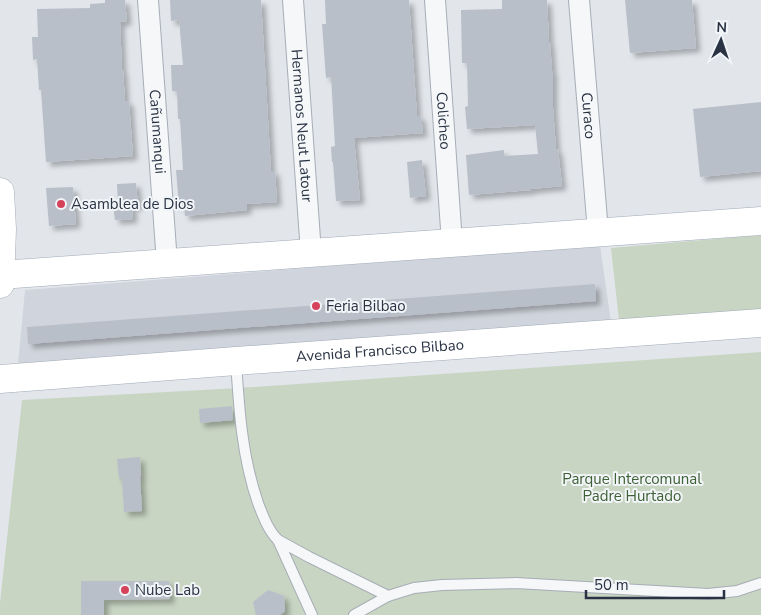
<svg xmlns="http://www.w3.org/2000/svg" width="761" height="615" font-family="'Nunito Sans',sans-serif">
  <style>
    .built { fill: #d0d5dd }
    .green { fill: #c8d5c3 }
    .building { fill: #b9bfc9; filter: url(#shadow) }
    .lines { fill: none; stroke-linecap: round; stroke-linejoin: round }
    .service-casing { stroke: #a7adb6; stroke-width: 12 }
    .minor-casing { stroke: #a7adb6; stroke-width: 22 }
    .secondary-casing { stroke: #a7adb6; stroke-width: 29 }
    .primary-casing { stroke: #a1aab7; stroke-width: 29 }
    .service { stroke: #f5f7f9; stroke-width: 10 }
    .minor { stroke: #f5f7f9; stroke-width: 20 }
    .secondary { stroke: #fff; stroke-width: 28 }
    .primary { stroke: #fff; stroke-width: 28 }
    .poi-dot { fill: #d5435b; stroke: #f2f5f8; stroke-width: 2 }
    .labels { text-anchor: middle; dominant-baseline: central; stroke-width: 4; stroke-linejoin: round; paint-order: stroke }
    .street-label { font-size: 15px; fill: #293344; stroke: #f2f5f8 }
    .poi-label { font-size: 15px; fill: #293344; stroke: #f2f5f8; text-anchor: start }
    .park-label { font-size: 15px; fill: #3f6136; stroke: #f2f5f8 }
  </style>
  <defs>
    <filter id="shadow"><feDropShadow dx="4.5" dy="4.5" stdDeviation="2.5" flood-color="#0004"/></filter>
  </defs>
  <rect width="100%" height="100%" fill="#e2e6eb"/>
  <path class="built" d="M600 245 611 322 18 364 25 290Z"/>
  <g class="green">
    <path d="M761 235V310L619 320 611 248Z"/>
    <path d="M761 352V615H0V603L22 400 238 388Z"/>
  </g>
  <g class="building">
    <path d="M105 0H125L127 21 120 22 122 70H123L125 101H129L133 156 46 162 41 90H39L37 59 33 60 32 37H38L37 9 90 8V4L105 3Z"/>
    <path d="M170 0H261L271 171H275L277 202 247 204V210L185 216 184 206H179L176 170H183L180 119H178L177 91H172L171 65H183L179 20 171 21Z"/>
    <path d="M325 0H409L417 116H421L423 133 354 138 360 200 336 201 333 162H332L331 147 335 146 331 77 326 78 322 24H326Z"/>
    <path d="M502 0H547L549 42H550L552 71H553V108L556 150 558 149 562 186 531 189V190L469 195 466 155 504 150V156L538 154 535 125 467 129 465 107 468 106 467 63H462L461 10 502 9Z"/>
    <path d="M625 0H692L696 48 630 53Z"/>
    <path d="M761 102V171L700 177 693 109Z"/>
    <path d="M422 160 426 196 410 198 407 162Z"/>
    <path d="M136 183 138 206H132L133 219 115 220 113 205H118L117 184Z"/>
    <path d="M73 187 76 224 49 226 46 188Z"/>
    <path d="M595 284 596 301 28 344 27 327Z"/>
    <path d="M232 406 233 420 200 423 199 409Z"/>
    <path d="M140 457 141 477H140L142 511 124 512 122 479H119L117 459Z"/>
    <path d="M81 581H169L170 599 104 600V615H81Z"/>
    <path d="M268 590 284 596 285 611 280 615H256L253 602Z"/>
  </g>
  <g class="lines">
    <g class="service-casing">
      <g id="service">
        <path d="M236 361C239 409 242 457 258 503 263 516 268 530 278 540"/>
        <path d="M312 615 278 540 309 557 388 596 414 588 442 585 516 583 708 594 737 591 761 583"/>
        <path d="M354 615 388 596"/>
      </g>
    </g>
    <g class="minor-casing">
      <g id="minor">
        <path id="s1" d="M148 0 167 263"/>
        <path id="s2" d="M293 0 311 253"/>
        <path id="s3" d="M435 0 452 243"/>
        <path id="s4" d="M579 0 598 232"/>
      </g>
    </g>
    <g class="secondary-casing">
      <path id="secondary" d="M0 192 2 229 0 284"/>
    </g>
    <g class="primary-casing">
      <g id="primary">
        <path d="M0 275 761 221"/>
        <path id="s5" d="M0 379 236 361 761 323"/>
      </g>
    </g>
    <use href="#service" class="service"/>
    <use href="#minor" class="minor"/>
    <use href="#secondary" class="secondary"/>
    <use href="#primary" class="primary"/>
  </g>
  <g class="poi-dot">
    <circle cx="61" cy="204" r="5"/>
    <circle cx="316" cy="306" r="5"/>
    <circle cx="125" cy="590" r="5"/>
  </g>
  <g class="labels">
    <g class="street-label">
      <text stroke="none"><textPath href="#s4" startOffset="116">Curaco</textPath></text>
      <text stroke="none"><textPath href="#s3" startOffset="121">Colicheo</textPath></text>
      <text stroke="none"><textPath href="#s2" startOffset="126">Hermanos Neut Latour</textPath></text>
      <text stroke="none"><textPath href="#s1" startOffset="132">Cañumanqui</textPath></text>
      <text stroke="none"><textPath href="#s5" startOffset="381">Avenida Francisco Bilbao</textPath></text>
    </g>
    <g class="poi-label">
      <text x="71" y="204">Asamblea de Dios</text>
      <text x="326" y="306">Feria Bilbao</text>
      <text x="135" y="590">Nube Lab</text>
    </g>
    <g class="park-label">
      <text x="632" y="479">Parque Intercomunal<tspan x="632" dy="17">Padre Hurtado</tspan></text>
    </g>
  </g>
  <g transform="translate(721 40) rotate(3)" stroke="#f2f5f8" stroke-width="4" paint-order="stroke">
  <path d="M0-4L9 19L0 12L-9 19Z" fill="#293344"/>
  <text y="-8" font-size="14" font-weight="bold" text-anchor="middle" fill="#293344">N</text>
  </g>
  <path d="M586 590v8h138v-8" fill="none" stroke="#293344" stroke-width="2.5"/>
  <text x="594" y="590" font-size="15" fill="#293344" stroke="#f2f5f8" stroke-width="4" paint-order="stroke">50 m</text>
</svg>
